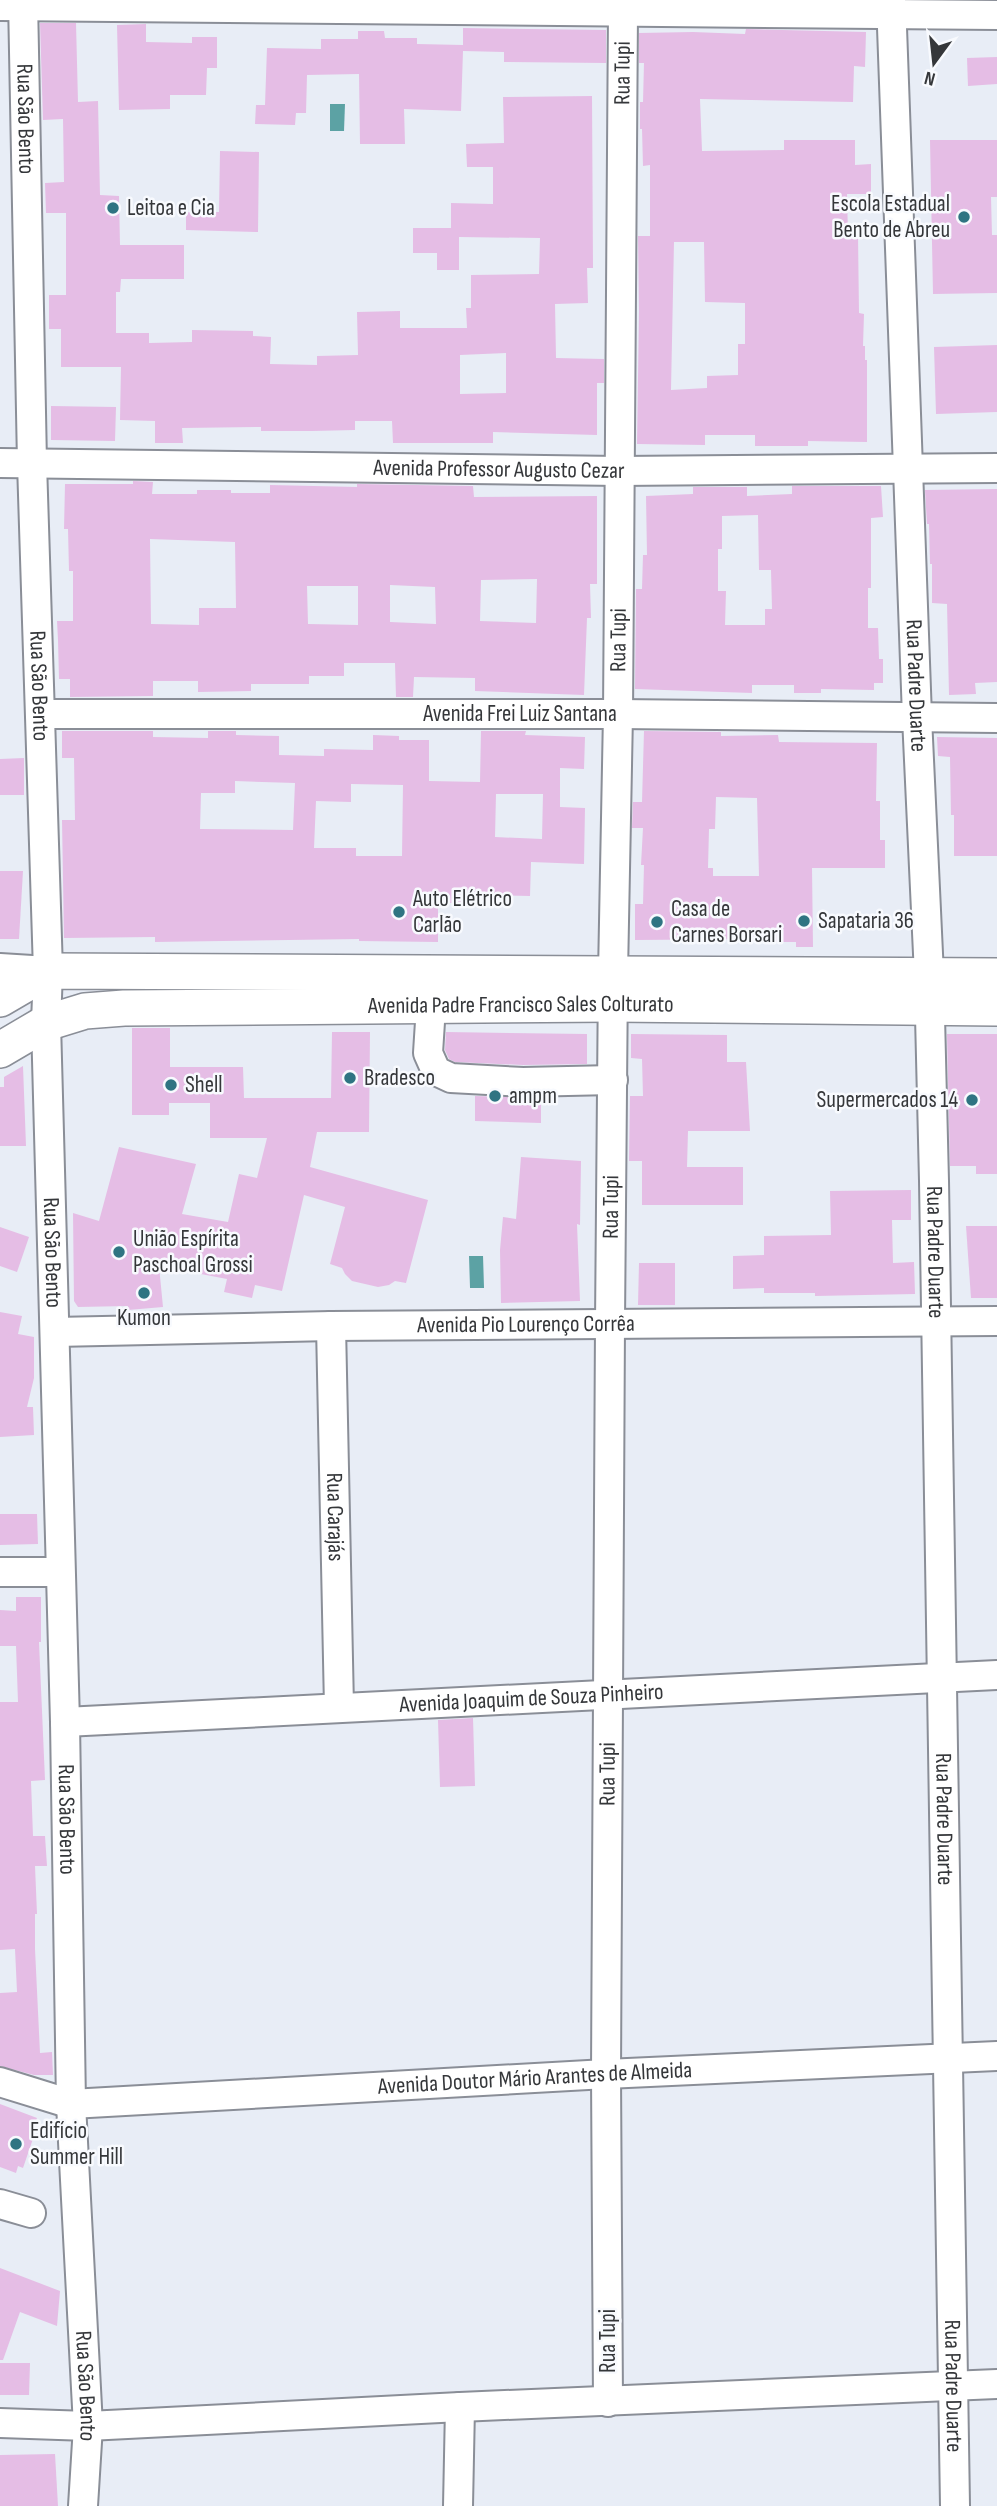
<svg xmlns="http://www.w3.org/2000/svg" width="997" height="2506" font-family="'Sofia Sans Condensed',sans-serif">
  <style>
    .water { fill: #5ca2a4 }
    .building { fill: #e5bde5; fill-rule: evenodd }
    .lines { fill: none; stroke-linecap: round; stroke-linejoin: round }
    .minor-casing { stroke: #8a8e97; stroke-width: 32 }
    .major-casing { stroke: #8a8e97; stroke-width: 38 }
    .minor { stroke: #fff; stroke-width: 28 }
    .major { stroke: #fff; stroke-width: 35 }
    .poi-dot { fill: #2f7482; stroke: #f8fafe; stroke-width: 2.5 }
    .labels { text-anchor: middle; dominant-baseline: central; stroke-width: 5; stroke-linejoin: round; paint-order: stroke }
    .street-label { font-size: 23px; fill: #35373a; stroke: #f8fafe }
    .poi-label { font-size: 23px; fill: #35373a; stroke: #f8fafe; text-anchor: start }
  </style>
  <rect width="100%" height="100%" fill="#e8edf6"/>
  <g class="water">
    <path d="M330 104H345L344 131H330Z"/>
    <path d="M469 1256H483L484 1288H470Z"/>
  </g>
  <g class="building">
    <path d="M40 23H76L78 102 98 101 100 195 119 196 120 245H184V279H121L120 292H116V333H149V343L192 342V330L253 331V336L271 337 270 364 317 365V356L358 355 357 312 400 311V328H467L466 308H471V275L539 274 540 238 459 237V270H437V253H413V228H451V203L493 204V167H467L466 144 504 143 503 97 592 96 593 268H587L588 303 555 304 556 358 604 359V383H597V435L493 432V443H393L392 421H355V430L312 431H261V427L182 428 183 443H155V421L120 420 121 367H61V329H49V295H66V213H46L45 183 64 182 63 119 43 120ZM506 353V393L460 394V355Z"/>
    <path d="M146 24V42L192 43V37H217V68H207L206 95H170V109L119 110 117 25Z"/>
    <path d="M463 28 606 30V63L504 62V52L463 51 461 111 404 109 405 144H360L359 74 307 75 306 113H296L295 125 255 124 256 105H265L267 48 321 49V39H358V31H384L385 38H417V44L463 45Z"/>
    <path d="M746 29 866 32 865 67 854 66 853 102 700 99 702 151 784 150V140H855V165L871 164V194H847L848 236 858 235 859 313 864 314 863 346H865V360H867V442L808 441V446H755V435H705V445L637 444 639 311 638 236H650V165L643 166 642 129H640V102H643L644 63H639V33L693 32 745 34ZM674 242H704L705 302 745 303V344H738V375L707 376V388L671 390Z"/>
    <path d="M997 57V84L968 86 967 58Z"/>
    <path d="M930 140H997V197H991L992 235H997V293L933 294Z"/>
    <path d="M220 151 259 152 258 232 186 230V212H219Z"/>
    <path d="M997 345V412L936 414 934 347Z"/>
    <path d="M51 406 116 407 115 441 51 440Z"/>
    <path d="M133 481 153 482 152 494H197V490H231V493H270V485L357 487V484L473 486 474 497 597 496V584H590L591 618H587L584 695 475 691V678L414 677 413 697H396L395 663H344V676H309V684H251V691L198 692V681H153V696L70 697V679H59L58 640 57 621H73V571H69L68 529H64L65 484H133ZM150 539 235 542 236 608H199V625L151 624ZM537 579 536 623 480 621 481 580ZM390 585 435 587 436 624 390 622ZM307 586H358V625L308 624Z"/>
    <path d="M792 486H881L883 517 871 518V588H868V628H878L879 659H883V683H874V690L821 689V693H794V685H752V693L635 689 636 589H642L643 555H647L646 496 693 494V487H747V496L792 494ZM758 515 759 570H771L772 609H765V625H725L726 591H718V549H722V516Z"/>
    <path d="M997 489V682L975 683 976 694 949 695 947 604 932 603V564H930L929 524H927L925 490Z"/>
    <path d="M62 731H153V737L208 738V731H236V735L279 736V755L324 756V749L373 750V735L399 736V740H429V781L480 782 481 731H526L525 735 585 737 584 769 560 768V807L585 808 584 864 531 862 530 896 473 895V903H438V942L359 941V939L155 942V937L64 938 62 820H75L74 758H62ZM235 781 295 783 293 830 200 829 201 793H235ZM351 784 403 785 402 856H356V848H314L316 801 351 802ZM496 794H543L542 839 495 837Z"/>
    <path d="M644 731 721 732V736L778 735 779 742 877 743 876 801H880V840H885V868H812L813 947H796V942H759V939L635 940V904H643L644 865H641L643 828H632L633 802H642ZM716 797 757 798 759 876H713V868H708L709 829H715Z"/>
    <path d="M937 737 997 738V856H954V815H951L950 757 938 756Z"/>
    <path d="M24 758V795H0V759Z"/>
    <path d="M0 871H23L19 939H0Z"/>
    <path d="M132 1028H170V1067H243L244 1098H331L332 1032H370L369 1132H317L310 1167 428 1200 406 1283 395 1281 389 1285 378 1287 352 1281 345 1274 342 1268 330 1264 345 1207 304 1195 282 1291 255 1285 252 1298 224 1292 227 1279 159 1266 163 1307 128 1310V1306L78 1307 74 1301 73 1213 99 1221 119 1147 196 1164 182 1214 228 1222 239 1174 257 1178 267 1138H210V1103H169V1115H132Z"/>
    <path d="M446 1032 587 1034V1064L523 1065 455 1062 449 1059 445 1050Z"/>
    <path d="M631 1034 727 1035V1062H746L750 1131H688L687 1167H743V1205H642V1161H629L630 1096H643L642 1059 631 1058Z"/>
    <path d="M947 1034H997V1174H976V1166H950Z"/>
    <path d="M23 1066 26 1146H0V1087H4V1077Z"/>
    <path d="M475 1096 541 1098V1123L475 1121Z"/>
    <path d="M521 1157 581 1161 580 1225 577 1224 580 1301 501 1303 500 1250 503 1217 516 1219Z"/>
    <path d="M911 1190V1220H892L893 1263 914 1262 915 1294 815 1296V1293H764V1288L733 1289V1256L764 1255V1236L831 1235 830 1191Z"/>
    <path d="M966 1226H997V1298H971Z"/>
    <path d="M0 1227 29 1237 17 1272 0 1266Z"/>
    <path d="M639 1263H675V1305H638Z"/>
    <path d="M0 1312 22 1316 18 1334 34 1337V1378L27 1407H33L34 1435 0 1437Z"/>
    <path d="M0 1514H37L38 1544 0 1545Z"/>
    <path d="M16 1597H41V1642H39L45 1780 31 1781 33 1836H45L47 1866H35L37 1914H35V1949L40 2053 52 2052 53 2075H34L0 2066V1993L17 1992 15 1949 0 1950V1702H18L16 1646H0V1610L16 1611Z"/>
    <path d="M473 1718 475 1786 440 1787 438 1720Z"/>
    <path d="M0 2104 37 2118 34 2126 37 2127 23 2168 18 2166 16 2173 0 2167Z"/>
    <path d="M0 2268 60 2291 57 2326 20 2312 3 2360H0Z"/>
    <path d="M0 2363H30L29 2395H0Z"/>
    <path d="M55 2454 58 2506H0V2455Z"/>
  </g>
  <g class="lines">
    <g class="minor-casing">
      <g id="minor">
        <path id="s1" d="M23 0 32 463 48 971 46 1023 65 1722 71 2104 88 2426 83 2506"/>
        <path id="s2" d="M891 0 917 717 929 975 934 1181 955 2506"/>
        <path d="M0 6 997 15"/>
        <path id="s3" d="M0 463 619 471 997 468"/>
        <path id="s4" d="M40 714H618L997 718"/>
        <path d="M0 968 48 971"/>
        <path d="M431 1006 428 1053 436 1071 451 1078 523 1082 613 1080"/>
        <path id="s5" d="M331 1326 339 1707"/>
        <path id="s6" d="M55 1332 331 1326 997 1321"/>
        <path d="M0 1572H60"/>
        <path id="s7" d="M65 1722 997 1675"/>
        <path id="s8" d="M0 2082 71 2104 606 2074 997 2056"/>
        <path d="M0 2204 31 2213"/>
        <path id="s9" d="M608 2402 606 2074 610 1323 613 974 618 714 623 11"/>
        <path d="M0 2423 88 2426 460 2407 997 2384"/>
        <path d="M458 2506 460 2407"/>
      </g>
    </g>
    <g class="major-casing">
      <g id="major">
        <path d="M0 999 48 971 997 976"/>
        <path id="s10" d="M0 1050 46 1023 85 1011 124 1008 613 1004 997 1008"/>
      </g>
    </g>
    <use href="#minor" class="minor"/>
    <use href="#major" class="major"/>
  </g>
  <g class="poi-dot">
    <circle cx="113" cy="208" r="7"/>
    <circle cx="964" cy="217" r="7"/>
    <circle cx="399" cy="912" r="7"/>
    <circle cx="804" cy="921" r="7"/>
    <circle cx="657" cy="922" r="7"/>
    <circle cx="350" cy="1078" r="7"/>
    <circle cx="171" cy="1085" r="7"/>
    <circle cx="495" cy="1096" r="7"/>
    <circle cx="972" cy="1100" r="7"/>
    <circle cx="119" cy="1252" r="7"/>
    <circle cx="144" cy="1293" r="7"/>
    <circle cx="16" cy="2144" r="7"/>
  </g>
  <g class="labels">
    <g class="street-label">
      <text stroke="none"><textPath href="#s9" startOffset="2329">Rua Tupi</textPath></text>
      <text stroke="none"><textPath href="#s1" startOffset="119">Rua São Bento</textPath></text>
      <text stroke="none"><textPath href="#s3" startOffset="499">Avenida Professor Augusto Cezar</textPath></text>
      <text stroke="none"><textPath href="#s9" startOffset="1762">Rua Tupi</textPath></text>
      <text stroke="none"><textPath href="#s1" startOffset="686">Rua São Bento</textPath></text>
      <text stroke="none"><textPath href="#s2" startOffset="686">Rua Padre Duarte</textPath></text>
      <text stroke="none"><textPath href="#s4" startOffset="480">Avenida Frei Luiz Santana</textPath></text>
      <text stroke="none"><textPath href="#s10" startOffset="530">Avenida Padre Francisco Sales Colturato</textPath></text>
      <text stroke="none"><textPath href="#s9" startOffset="1195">Rua Tupi</textPath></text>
      <text stroke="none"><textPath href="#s1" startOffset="1253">Rua São Bento</textPath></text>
      <text stroke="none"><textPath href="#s2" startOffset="1253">Rua Padre Duarte</textPath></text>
      <text stroke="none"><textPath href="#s6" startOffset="471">Avenida Pio Lourenço Corrêa</textPath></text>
      <text stroke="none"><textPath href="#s5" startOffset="191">Rua Carajás</textPath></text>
      <text stroke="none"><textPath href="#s7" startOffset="467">Avenida Joaquim de Souza Pinheiro</textPath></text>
      <text stroke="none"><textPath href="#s9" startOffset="628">Rua Tupi</textPath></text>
      <text stroke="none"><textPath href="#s1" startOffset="1820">Rua São Bento</textPath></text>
      <text stroke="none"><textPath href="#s2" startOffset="1820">Rua Padre Duarte</textPath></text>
      <text stroke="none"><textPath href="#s8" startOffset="539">Avenida Doutor Mário Arantes de Almeida</textPath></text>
      <text transform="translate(608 2341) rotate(-90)">Rua Tupi</text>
      <text stroke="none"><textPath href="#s1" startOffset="2387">Rua São Bento</textPath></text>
      <text stroke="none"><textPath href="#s2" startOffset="2387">Rua Padre Duarte</textPath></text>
    </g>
    <g class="poi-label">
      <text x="950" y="204" text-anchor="end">Escola Estadual<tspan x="950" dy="26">Bento de Abreu</tspan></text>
      <text x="127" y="208">Leitoa e Cia</text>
      <text x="413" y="899">Auto Elétrico<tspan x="413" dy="26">Carlão</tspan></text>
      <text x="671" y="909">Casa de<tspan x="671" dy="26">Carnes Borsari</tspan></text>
      <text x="818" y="921">Sapataria 36</text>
      <text x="364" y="1078">Bradesco</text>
      <text x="185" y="1085">Shell</text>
      <text x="509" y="1096">ampm</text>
      <text x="958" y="1100" text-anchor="end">Supermercados 14</text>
      <text x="133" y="1239">União Espírita<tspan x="133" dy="26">Paschoal Grossi</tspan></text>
      <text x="144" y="1318" text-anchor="middle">Kumon</text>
      <text x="30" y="2131">Edifício<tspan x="30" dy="26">Summer Hill</tspan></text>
    </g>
  </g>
  <g transform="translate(934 63) rotate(195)" stroke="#f8fafe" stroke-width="5" paint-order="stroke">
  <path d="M0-5L12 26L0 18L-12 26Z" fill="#35373a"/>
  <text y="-10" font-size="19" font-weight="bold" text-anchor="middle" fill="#35373a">N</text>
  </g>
</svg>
